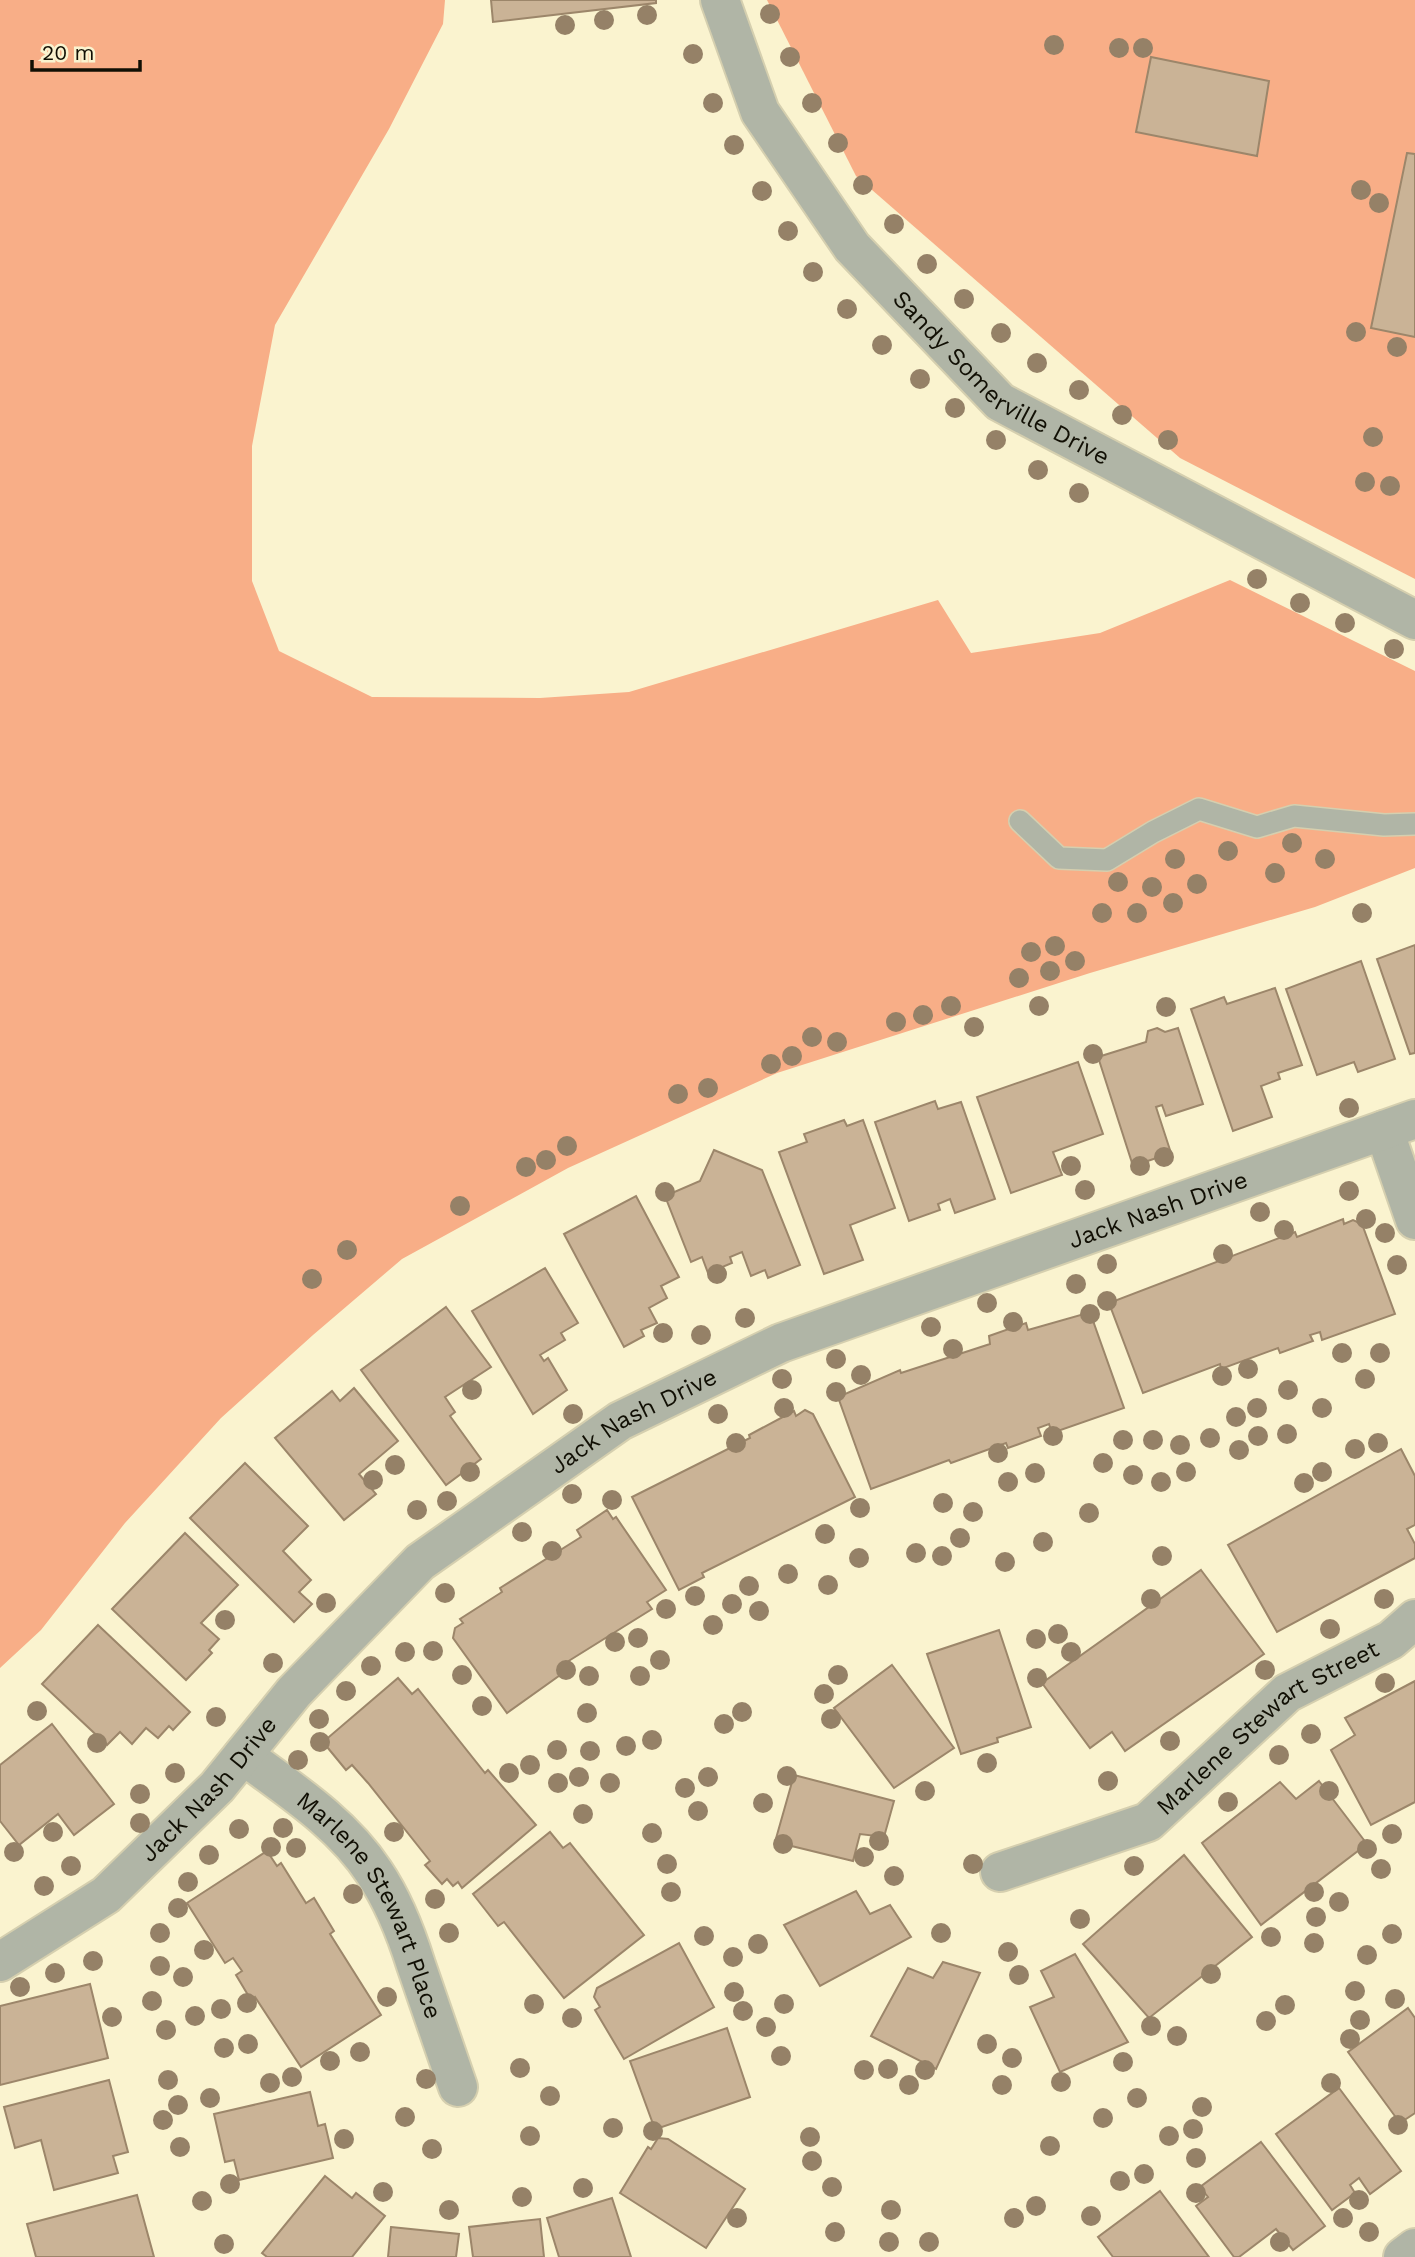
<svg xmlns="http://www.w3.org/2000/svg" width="1415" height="2257" font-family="'Work Sans',sans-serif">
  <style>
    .green { fill: #f8ae87 }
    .building { fill: #cab396; stroke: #9c866a; stroke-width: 2 }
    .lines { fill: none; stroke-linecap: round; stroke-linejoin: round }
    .service-casing { stroke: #d5cfaf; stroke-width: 24 }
    .minor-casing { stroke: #d5cfaf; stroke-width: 42 }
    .service { stroke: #b0b5a6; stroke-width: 21 }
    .minor { stroke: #b0b5a6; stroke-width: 38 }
    .tree { fill: #958167 }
    .labels { text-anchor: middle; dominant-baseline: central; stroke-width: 5; stroke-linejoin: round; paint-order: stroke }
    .street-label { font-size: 24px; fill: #110f04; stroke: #faf3cf }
  </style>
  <rect width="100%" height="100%" fill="#faf3cf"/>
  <g class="green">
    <path d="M0 0H445L443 24 389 129 275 325 252 446V581L279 651 372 697 540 698 629 692 938 600 971 653 1100 633 1230 580 1415 671V868L1315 907 1090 973 777 1073 568 1168 402 1259 313 1335 221 1418 125 1523 41 1630 0 1668Z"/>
    <path d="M767 0H1415V579L1180 458 856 176Z"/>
  </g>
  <g class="building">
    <path d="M491 0H656V3L493 22Z"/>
    <path d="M1151 57 1269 81 1257 156 1136 132Z"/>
    <path d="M1407 153 1415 154V337L1371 328Z"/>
    <path d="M1415 945V1053L1410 1054 1377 959Z"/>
    <path d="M1361 961 1395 1059 1358 1072 1354 1062 1317 1075 1286 989Z"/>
    <path d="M1275 988 1302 1065 1278 1073 1280 1079 1261 1086 1272 1117 1233 1131 1191 1009 1224 997 1227 1004Z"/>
    <path d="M1157 1028 1165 1032 1178 1028 1203 1104 1166 1116 1162 1105 1156 1107 1171 1153 1133 1166 1098 1057 1146 1042 1148 1031Z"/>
    <path d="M1078 1062 1103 1134 1053 1152 1062 1175 1011 1193 977 1097Z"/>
    <path d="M935 1101 938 1109 961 1102 995 1199 955 1213 950 1199 938 1204 940 1210 909 1221 875 1122Z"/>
    <path d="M844 1120 847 1126 863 1120 895 1208 850 1225 863 1260 824 1274 779 1152 807 1142 804 1134Z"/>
    <path d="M714 1150 762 1170 800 1265 768 1278 765 1270 751 1276 742 1252 730 1257 732 1263 708 1273 702 1257 691 1262 665 1196 700 1181Z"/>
    <path d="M636 1196 679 1277 661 1286 667 1298 649 1308 657 1323 641 1330 644 1336 624 1347 564 1234Z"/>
    <path d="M1343 1219 1344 1224 1353 1220 1362 1224 1395 1314 1322 1340 1320 1332 1310 1335 1313 1341 1280 1353 1278 1348 1221 1369 1220 1364 1143 1393 1109 1303 1295 1232 1297 1237Z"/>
    <path d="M545 1268 578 1323 561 1333 565 1340 540 1355 544 1361 548 1358 567 1390 533 1414 472 1311Z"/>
    <path d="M446 1307 491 1367 445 1397 455 1412 450 1416 481 1459 446 1485 361 1370Z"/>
    <path d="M1084 1314 1092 1318 1124 1408 1052 1433 1049 1424 1038 1428 1041 1436 1008 1448 1006 1443 951 1463 949 1460 871 1489 838 1397 900 1370 901 1373 990 1344 989 1336 1026 1323 1028 1330Z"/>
    <path d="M354 1388 398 1441 359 1474 376 1494 344 1520 275 1438 332 1391 340 1401Z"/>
    <path d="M805 1410 813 1414 855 1497 702 1573 704 1577 679 1590 632 1497 750 1438 749 1435 794 1411 796 1416Z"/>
    <path d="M1401 1449 1415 1476V1525L1407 1529 1415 1544V1558L1277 1632 1228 1545Z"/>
    <path d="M245 1463 308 1526 283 1551 311 1580 299 1592 312 1604 294 1622 190 1518Z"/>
    <path d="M607 1510 613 1519 616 1517 666 1590 647 1602 652 1609 559 1667 563 1673 507 1713 453 1638 455 1628 463 1623 460 1619 502 1592 500 1588 581 1537 577 1530Z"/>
    <path d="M185 1533 238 1585 201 1623 219 1639 209 1650 212 1653 186 1680 112 1609Z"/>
    <path d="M1201 1570 1264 1654 1125 1751 1112 1732 1090 1748 1042 1683Z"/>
    <path d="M98 1625 190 1712 173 1730 169 1726 158 1738 146 1728 132 1744 120 1732 107 1745 42 1684Z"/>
    <path d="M999 1630 1031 1727 997 1738 998 1742 961 1754 927 1654Z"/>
    <path d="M892 1665 954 1748 894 1788 834 1708Z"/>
    <path d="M398 1678 412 1694 418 1689 485 1773 488 1770 536 1825 462 1888 458 1882 453 1886 447 1879 442 1884 425 1865 430 1861 368 1783 352 1765 346 1770 323 1742Z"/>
    <path d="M1415 1681V1802L1371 1825 1331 1750 1355 1735 1345 1718Z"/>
    <path d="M52 1724 114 1804 74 1835 58 1814 19 1845 0 1821V1765Z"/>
    <path d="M794 1775 894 1801 884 1837 860 1834 853 1861 775 1842Z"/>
    <path d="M1319 1781 1367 1844 1261 1925 1202 1843 1280 1782 1296 1799Z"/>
    <path d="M550 1832 563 1848 570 1843 644 1935 564 1998 504 1922 498 1926 473 1894Z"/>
    <path d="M267 1851 277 1866 281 1863 306 1903 314 1898 334 1931 330 1934 381 2015 301 2067 255 1997 251 2000 236 1975 242 1971 233 1958 225 1963 187 1903Z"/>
    <path d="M1184 1855 1252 1937 1149 2018 1083 1944Z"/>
    <path d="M856 1891 870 1914 890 1905 911 1937 820 1986 784 1925Z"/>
    <path d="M679 1943 714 2007 624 2059 595 2010 600 2007 594 1997 597 1988Z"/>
    <path d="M1075 1954 1128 2042 1060 2072 1030 2007 1054 1997 1041 1971Z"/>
    <path d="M943 1962 980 1973 936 2069 871 2036 908 1968 933 1978Z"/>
    <path d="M90 1984 108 2058 0 2085V2006Z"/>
    <path d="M1408 2008 1415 2018V2113L1400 2123 1348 2052Z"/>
    <path d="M727 2028 750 2097 662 2127 653 2124 630 2061Z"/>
    <path d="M109 2080 128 2152 113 2156 118 2173 54 2190 41 2140 15 2148 4 2107Z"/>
    <path d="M1339 2088 1401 2171 1370 2194 1359 2178 1350 2185 1355 2193 1332 2210 1276 2134Z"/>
    <path d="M310 2092 318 2126 325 2124 333 2158 239 2180 234 2160 225 2162 214 2114Z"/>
    <path d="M658 2138 668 2139 745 2189 706 2248 620 2193 648 2147 651 2149Z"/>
    <path d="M1261 2142 1325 2226 1293 2250 1276 2229 1239 2257H1234L1196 2206 1208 2197 1200 2187Z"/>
    <path d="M325 2176 352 2198 356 2193 385 2216 352 2257H267L262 2253Z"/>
    <path d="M1160 2191 1209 2257H1113L1098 2237Z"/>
    <path d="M137 2195 154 2257H36L27 2224Z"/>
    <path d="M612 2198 631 2257H559L547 2218Z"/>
    <path d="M540 2219 544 2257H473L469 2227Z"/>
    <path d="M391 2227 459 2234 456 2257H388Z"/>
  </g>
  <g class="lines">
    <g class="service-casing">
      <path id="service" d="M1020 821 1059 858 1107 860 1153 832 1199 809 1257 827 1294 816 1384 825 1415 824"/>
    </g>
    <g class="minor-casing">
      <g id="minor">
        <path id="s1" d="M720 0 760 112 852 247 1000 402 1415 620"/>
        <path d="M1384 1130 1415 1220"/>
        <path id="s2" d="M243 1755C289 1789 342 1823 374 1872 393 1900 406 1933 416 1965 430 2005 444 2046 458 2087"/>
        <path id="s3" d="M1000 1872 1148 1822 1287 1693 1391 1640 1415 1619"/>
        <path id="s4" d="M0 1962 106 1895 217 1787 294 1692 420 1562 620 1421 781 1343 1415 1119"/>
        <path d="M1403 2257 1415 2248"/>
      </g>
    </g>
    <use href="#service" class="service"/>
    <use href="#minor" class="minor"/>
  </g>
  <g class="tree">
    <circle cx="770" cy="14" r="10"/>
    <circle cx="647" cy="15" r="10"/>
    <circle cx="604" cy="20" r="10"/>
    <circle cx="565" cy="25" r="10"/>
    <circle cx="1054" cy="45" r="10"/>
    <circle cx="1119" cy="48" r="10"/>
    <circle cx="1143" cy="48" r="10"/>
    <circle cx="693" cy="54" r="10"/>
    <circle cx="790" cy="57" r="10"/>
    <circle cx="713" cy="103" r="10"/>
    <circle cx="812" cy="103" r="10"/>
    <circle cx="838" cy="143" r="10"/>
    <circle cx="734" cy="145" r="10"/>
    <circle cx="863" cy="185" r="10"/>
    <circle cx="1361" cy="190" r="10"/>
    <circle cx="762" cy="191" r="10"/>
    <circle cx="1379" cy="203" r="10"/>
    <circle cx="894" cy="224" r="10"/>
    <circle cx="788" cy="231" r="10"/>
    <circle cx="927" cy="264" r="10"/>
    <circle cx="813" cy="272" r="10"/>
    <circle cx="964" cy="299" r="10"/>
    <circle cx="847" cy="309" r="10"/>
    <circle cx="1356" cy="332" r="10"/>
    <circle cx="1001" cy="333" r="10"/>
    <circle cx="882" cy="345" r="10"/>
    <circle cx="1397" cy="347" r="10"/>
    <circle cx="1037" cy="363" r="10"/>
    <circle cx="920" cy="379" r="10"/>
    <circle cx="1079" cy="390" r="10"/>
    <circle cx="955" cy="408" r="10"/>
    <circle cx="1122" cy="415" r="10"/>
    <circle cx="1373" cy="437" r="10"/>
    <circle cx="996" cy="440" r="10"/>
    <circle cx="1168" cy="440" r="10"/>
    <circle cx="1038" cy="470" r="10"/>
    <circle cx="1365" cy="482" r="10"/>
    <circle cx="1390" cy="486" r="10"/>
    <circle cx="1079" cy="493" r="10"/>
    <circle cx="1257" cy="579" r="10"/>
    <circle cx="1300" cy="603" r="10"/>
    <circle cx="1345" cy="623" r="10"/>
    <circle cx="1394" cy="649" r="10"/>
    <circle cx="1292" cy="843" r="10"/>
    <circle cx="1228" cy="851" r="10"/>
    <circle cx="1175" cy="859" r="10"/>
    <circle cx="1325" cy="859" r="10"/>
    <circle cx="1275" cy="873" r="10"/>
    <circle cx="1118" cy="882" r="10"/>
    <circle cx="1197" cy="884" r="10"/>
    <circle cx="1152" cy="887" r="10"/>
    <circle cx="1173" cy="903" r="10"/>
    <circle cx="1102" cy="913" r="10"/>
    <circle cx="1137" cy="913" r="10"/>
    <circle cx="1362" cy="913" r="10"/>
    <circle cx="1055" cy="946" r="10"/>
    <circle cx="1031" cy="952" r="10"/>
    <circle cx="1075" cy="961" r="10"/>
    <circle cx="1050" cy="971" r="10"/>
    <circle cx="1019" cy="978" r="10"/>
    <circle cx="951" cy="1006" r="10"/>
    <circle cx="1039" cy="1006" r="10"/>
    <circle cx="1166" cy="1007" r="10"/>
    <circle cx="923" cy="1015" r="10"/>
    <circle cx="896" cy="1022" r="10"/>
    <circle cx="974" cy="1027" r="10"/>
    <circle cx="812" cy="1037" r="10"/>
    <circle cx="837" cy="1042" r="10"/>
    <circle cx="1093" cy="1054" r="10"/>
    <circle cx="792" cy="1056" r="10"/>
    <circle cx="771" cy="1064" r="10"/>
    <circle cx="708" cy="1088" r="10"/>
    <circle cx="678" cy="1094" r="10"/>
    <circle cx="1349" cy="1108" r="10"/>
    <circle cx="567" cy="1146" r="10"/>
    <circle cx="1164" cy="1157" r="10"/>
    <circle cx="546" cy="1160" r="10"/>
    <circle cx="1071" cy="1166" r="10"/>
    <circle cx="1140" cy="1166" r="10"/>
    <circle cx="526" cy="1167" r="10"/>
    <circle cx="1085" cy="1190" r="10"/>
    <circle cx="1349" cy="1191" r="10"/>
    <circle cx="665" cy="1192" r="10"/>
    <circle cx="460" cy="1206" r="10"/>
    <circle cx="1260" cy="1212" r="10"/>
    <circle cx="1366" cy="1219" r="10"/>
    <circle cx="1284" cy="1230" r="10"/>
    <circle cx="1385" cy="1233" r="10"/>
    <circle cx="347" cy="1250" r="10"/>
    <circle cx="1223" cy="1254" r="10"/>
    <circle cx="1107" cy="1264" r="10"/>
    <circle cx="1397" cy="1265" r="10"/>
    <circle cx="717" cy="1274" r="10"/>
    <circle cx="312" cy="1279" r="10"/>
    <circle cx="1076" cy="1284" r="10"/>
    <circle cx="1107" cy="1301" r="10"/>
    <circle cx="987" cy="1303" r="10"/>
    <circle cx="1090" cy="1314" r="10"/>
    <circle cx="745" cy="1318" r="10"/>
    <circle cx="1013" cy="1322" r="10"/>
    <circle cx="931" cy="1327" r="10"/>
    <circle cx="663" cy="1333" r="10"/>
    <circle cx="701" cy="1335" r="10"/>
    <circle cx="953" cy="1349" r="10"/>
    <circle cx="1342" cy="1353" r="10"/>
    <circle cx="1380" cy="1353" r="10"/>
    <circle cx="836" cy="1359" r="10"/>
    <circle cx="1248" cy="1369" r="10"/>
    <circle cx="861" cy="1375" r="10"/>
    <circle cx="1222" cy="1376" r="10"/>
    <circle cx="782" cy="1379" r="10"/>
    <circle cx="1365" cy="1379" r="10"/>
    <circle cx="472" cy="1390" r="10"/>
    <circle cx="1288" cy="1390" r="10"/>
    <circle cx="836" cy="1392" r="10"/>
    <circle cx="784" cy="1408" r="10"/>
    <circle cx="1257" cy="1408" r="10"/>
    <circle cx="1322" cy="1408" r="10"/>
    <circle cx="573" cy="1414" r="10"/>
    <circle cx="718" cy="1414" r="10"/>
    <circle cx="1236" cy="1417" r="10"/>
    <circle cx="1287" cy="1434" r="10"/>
    <circle cx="1053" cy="1436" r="10"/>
    <circle cx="1258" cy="1436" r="10"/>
    <circle cx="1210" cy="1438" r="10"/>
    <circle cx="1123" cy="1440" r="10"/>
    <circle cx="1153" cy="1440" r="10"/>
    <circle cx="736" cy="1443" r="10"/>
    <circle cx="1378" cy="1443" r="10"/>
    <circle cx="1180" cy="1445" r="10"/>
    <circle cx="1355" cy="1449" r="10"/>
    <circle cx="1239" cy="1450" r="10"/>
    <circle cx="998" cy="1453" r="10"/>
    <circle cx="1103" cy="1463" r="10"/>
    <circle cx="395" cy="1465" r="10"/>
    <circle cx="470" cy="1472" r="10"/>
    <circle cx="1186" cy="1472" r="10"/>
    <circle cx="1322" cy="1472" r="10"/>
    <circle cx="1035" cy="1473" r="10"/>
    <circle cx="1133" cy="1475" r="10"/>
    <circle cx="373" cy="1480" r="10"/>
    <circle cx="1008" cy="1482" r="10"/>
    <circle cx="1161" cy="1482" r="10"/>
    <circle cx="1304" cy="1483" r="10"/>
    <circle cx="572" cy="1494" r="10"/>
    <circle cx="612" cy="1500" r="10"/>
    <circle cx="447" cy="1501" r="10"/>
    <circle cx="943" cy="1503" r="10"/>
    <circle cx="860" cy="1508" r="10"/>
    <circle cx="417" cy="1510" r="10"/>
    <circle cx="973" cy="1512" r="10"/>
    <circle cx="1089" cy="1513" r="10"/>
    <circle cx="522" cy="1532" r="10"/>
    <circle cx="825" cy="1534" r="10"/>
    <circle cx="960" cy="1538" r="10"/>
    <circle cx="1043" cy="1542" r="10"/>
    <circle cx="552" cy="1551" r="10"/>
    <circle cx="916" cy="1553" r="10"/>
    <circle cx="942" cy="1556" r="10"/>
    <circle cx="1162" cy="1556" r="10"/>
    <circle cx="859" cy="1558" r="10"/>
    <circle cx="1005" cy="1562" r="10"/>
    <circle cx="788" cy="1574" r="10"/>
    <circle cx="828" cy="1585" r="10"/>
    <circle cx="749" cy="1586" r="10"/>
    <circle cx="445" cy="1593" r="10"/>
    <circle cx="695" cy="1596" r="10"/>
    <circle cx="1151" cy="1599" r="10"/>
    <circle cx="1384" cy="1599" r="10"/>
    <circle cx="326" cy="1603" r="10"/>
    <circle cx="732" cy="1604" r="10"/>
    <circle cx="666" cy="1609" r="10"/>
    <circle cx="759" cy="1611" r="10"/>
    <circle cx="225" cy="1620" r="10"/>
    <circle cx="713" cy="1625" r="10"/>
    <circle cx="1330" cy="1629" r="10"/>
    <circle cx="1058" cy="1634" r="10"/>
    <circle cx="638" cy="1638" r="10"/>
    <circle cx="1036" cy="1639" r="10"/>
    <circle cx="615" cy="1642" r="10"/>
    <circle cx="433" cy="1651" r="10"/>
    <circle cx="405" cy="1652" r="10"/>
    <circle cx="1071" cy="1652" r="10"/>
    <circle cx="660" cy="1660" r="10"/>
    <circle cx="273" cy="1663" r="10"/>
    <circle cx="371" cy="1666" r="10"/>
    <circle cx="566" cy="1670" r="10"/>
    <circle cx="1265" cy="1670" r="10"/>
    <circle cx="462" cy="1675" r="10"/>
    <circle cx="838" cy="1675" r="10"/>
    <circle cx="589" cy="1676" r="10"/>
    <circle cx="640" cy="1676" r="10"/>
    <circle cx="1037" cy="1678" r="10"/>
    <circle cx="1385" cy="1683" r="10"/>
    <circle cx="346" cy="1691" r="10"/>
    <circle cx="824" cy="1694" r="10"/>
    <circle cx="482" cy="1706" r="10"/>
    <circle cx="37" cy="1711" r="10"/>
    <circle cx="742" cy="1712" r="10"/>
    <circle cx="587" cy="1713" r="10"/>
    <circle cx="216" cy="1717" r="10"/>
    <circle cx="319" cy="1719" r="10"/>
    <circle cx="831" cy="1719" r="10"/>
    <circle cx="724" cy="1724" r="10"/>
    <circle cx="1311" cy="1734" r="10"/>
    <circle cx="652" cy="1740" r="10"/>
    <circle cx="1170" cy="1741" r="10"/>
    <circle cx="320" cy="1742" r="10"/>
    <circle cx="97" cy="1743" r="10"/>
    <circle cx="626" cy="1746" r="10"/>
    <circle cx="557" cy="1750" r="10"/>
    <circle cx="590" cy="1751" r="10"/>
    <circle cx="1279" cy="1755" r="10"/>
    <circle cx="298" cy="1760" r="10"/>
    <circle cx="987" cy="1763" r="10"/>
    <circle cx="530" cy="1765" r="10"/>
    <circle cx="175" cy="1773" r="10"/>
    <circle cx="509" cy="1773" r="10"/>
    <circle cx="787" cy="1776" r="10"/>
    <circle cx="579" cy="1777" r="10"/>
    <circle cx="708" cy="1777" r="10"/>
    <circle cx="1108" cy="1781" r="10"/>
    <circle cx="558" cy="1783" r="10"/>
    <circle cx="610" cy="1783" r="10"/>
    <circle cx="685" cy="1788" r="10"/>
    <circle cx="925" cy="1791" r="10"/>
    <circle cx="1329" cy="1791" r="10"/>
    <circle cx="140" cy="1794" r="10"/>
    <circle cx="1228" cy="1802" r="10"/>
    <circle cx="763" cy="1803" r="10"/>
    <circle cx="698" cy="1811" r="10"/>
    <circle cx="583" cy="1814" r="10"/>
    <circle cx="140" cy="1823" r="10"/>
    <circle cx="283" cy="1828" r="10"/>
    <circle cx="239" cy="1829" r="10"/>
    <circle cx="53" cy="1832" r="10"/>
    <circle cx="394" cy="1832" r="10"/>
    <circle cx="652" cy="1833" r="10"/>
    <circle cx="1392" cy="1834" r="10"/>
    <circle cx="879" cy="1841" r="10"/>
    <circle cx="783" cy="1844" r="10"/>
    <circle cx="271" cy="1847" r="10"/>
    <circle cx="296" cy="1848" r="10"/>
    <circle cx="1367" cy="1849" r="10"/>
    <circle cx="14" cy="1852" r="10"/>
    <circle cx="209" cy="1855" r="10"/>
    <circle cx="864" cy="1857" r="10"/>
    <circle cx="667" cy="1864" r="10"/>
    <circle cx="973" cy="1864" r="10"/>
    <circle cx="71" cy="1866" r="10"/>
    <circle cx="1134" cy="1866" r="10"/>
    <circle cx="1381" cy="1869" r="10"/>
    <circle cx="894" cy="1876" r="10"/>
    <circle cx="188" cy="1882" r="10"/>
    <circle cx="44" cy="1886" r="10"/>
    <circle cx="671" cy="1892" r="10"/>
    <circle cx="1314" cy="1892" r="10"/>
    <circle cx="353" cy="1894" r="10"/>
    <circle cx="435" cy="1899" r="10"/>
    <circle cx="1339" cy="1902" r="10"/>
    <circle cx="178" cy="1908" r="10"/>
    <circle cx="1316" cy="1917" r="10"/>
    <circle cx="1080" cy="1919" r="10"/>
    <circle cx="160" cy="1933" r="10"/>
    <circle cx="449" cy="1933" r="10"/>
    <circle cx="941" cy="1933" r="10"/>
    <circle cx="1392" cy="1934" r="10"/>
    <circle cx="704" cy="1936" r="10"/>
    <circle cx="1271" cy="1937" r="10"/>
    <circle cx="1314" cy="1943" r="10"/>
    <circle cx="758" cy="1944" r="10"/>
    <circle cx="204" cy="1950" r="10"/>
    <circle cx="1008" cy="1952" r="10"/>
    <circle cx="1367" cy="1955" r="10"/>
    <circle cx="733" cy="1957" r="10"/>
    <circle cx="93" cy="1961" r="10"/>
    <circle cx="160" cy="1966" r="10"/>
    <circle cx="55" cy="1973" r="10"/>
    <circle cx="1211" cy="1974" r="10"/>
    <circle cx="1019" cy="1975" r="10"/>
    <circle cx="183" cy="1977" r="10"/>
    <circle cx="20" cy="1987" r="10"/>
    <circle cx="1355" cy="1991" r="10"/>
    <circle cx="734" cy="1992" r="10"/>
    <circle cx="387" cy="1997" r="10"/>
    <circle cx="1395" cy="1999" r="10"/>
    <circle cx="152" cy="2001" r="10"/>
    <circle cx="247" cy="2003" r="10"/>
    <circle cx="534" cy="2004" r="10"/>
    <circle cx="784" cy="2004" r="10"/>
    <circle cx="1285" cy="2005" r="10"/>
    <circle cx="221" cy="2009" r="10"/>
    <circle cx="743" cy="2011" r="10"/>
    <circle cx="195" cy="2016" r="10"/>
    <circle cx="112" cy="2017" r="10"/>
    <circle cx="572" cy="2018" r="10"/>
    <circle cx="1360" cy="2020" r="10"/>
    <circle cx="1266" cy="2021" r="10"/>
    <circle cx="1151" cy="2026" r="10"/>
    <circle cx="766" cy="2027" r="10"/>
    <circle cx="166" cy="2030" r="10"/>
    <circle cx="1177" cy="2036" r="10"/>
    <circle cx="1350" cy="2039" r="10"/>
    <circle cx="248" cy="2044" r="10"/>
    <circle cx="987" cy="2044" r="10"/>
    <circle cx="224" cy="2048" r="10"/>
    <circle cx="360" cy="2052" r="10"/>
    <circle cx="781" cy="2056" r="10"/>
    <circle cx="1012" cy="2058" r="10"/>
    <circle cx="330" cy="2061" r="10"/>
    <circle cx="1123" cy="2062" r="10"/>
    <circle cx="520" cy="2068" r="10"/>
    <circle cx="888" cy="2069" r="10"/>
    <circle cx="864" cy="2070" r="10"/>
    <circle cx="925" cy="2070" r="10"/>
    <circle cx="292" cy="2077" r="10"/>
    <circle cx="426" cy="2079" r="10"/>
    <circle cx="168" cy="2080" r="10"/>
    <circle cx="1061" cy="2082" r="10"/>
    <circle cx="270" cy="2083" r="10"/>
    <circle cx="1331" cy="2083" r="10"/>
    <circle cx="909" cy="2085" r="10"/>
    <circle cx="1002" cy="2085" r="10"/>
    <circle cx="550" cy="2096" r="10"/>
    <circle cx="210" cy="2098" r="10"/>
    <circle cx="1137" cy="2098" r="10"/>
    <circle cx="178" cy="2105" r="10"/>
    <circle cx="1202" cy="2107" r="10"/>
    <circle cx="405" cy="2117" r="10"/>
    <circle cx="1103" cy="2118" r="10"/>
    <circle cx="163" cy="2120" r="10"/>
    <circle cx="1398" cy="2125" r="10"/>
    <circle cx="613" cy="2128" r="10"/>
    <circle cx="1193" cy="2129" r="10"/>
    <circle cx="653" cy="2131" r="10"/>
    <circle cx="530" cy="2136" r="10"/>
    <circle cx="1169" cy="2136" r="10"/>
    <circle cx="810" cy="2137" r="10"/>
    <circle cx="344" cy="2139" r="10"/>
    <circle cx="1050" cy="2146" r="10"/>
    <circle cx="180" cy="2147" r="10"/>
    <circle cx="432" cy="2149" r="10"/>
    <circle cx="1196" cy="2158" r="10"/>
    <circle cx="812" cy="2161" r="10"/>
    <circle cx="1144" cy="2174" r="10"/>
    <circle cx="1120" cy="2181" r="10"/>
    <circle cx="230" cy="2184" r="10"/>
    <circle cx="832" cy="2187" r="10"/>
    <circle cx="583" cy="2188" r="10"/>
    <circle cx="383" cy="2192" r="10"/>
    <circle cx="1196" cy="2193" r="10"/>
    <circle cx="522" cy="2197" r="10"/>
    <circle cx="1359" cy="2200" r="10"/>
    <circle cx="202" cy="2201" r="10"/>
    <circle cx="1036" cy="2206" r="10"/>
    <circle cx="449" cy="2210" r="10"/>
    <circle cx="891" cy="2210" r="10"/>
    <circle cx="1091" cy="2216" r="10"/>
    <circle cx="737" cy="2218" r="10"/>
    <circle cx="1014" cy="2218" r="10"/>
    <circle cx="1343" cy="2218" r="10"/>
    <circle cx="835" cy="2232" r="10"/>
    <circle cx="1369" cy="2232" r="10"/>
    <circle cx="889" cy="2242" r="10"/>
    <circle cx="929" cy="2242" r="10"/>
    <circle cx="1280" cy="2242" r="10"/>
    <circle cx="224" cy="2244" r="10"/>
  </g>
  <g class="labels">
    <g class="street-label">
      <text stroke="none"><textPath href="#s1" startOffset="483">Sandy Somerville Drive</textPath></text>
      <text stroke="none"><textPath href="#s4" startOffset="1407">Jack Nash Drive</textPath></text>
      <text stroke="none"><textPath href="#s4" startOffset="840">Jack Nash Drive</textPath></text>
      <text stroke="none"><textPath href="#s3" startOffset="310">Marlene Stewart Street</textPath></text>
      <text stroke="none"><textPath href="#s4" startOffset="273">Jack Nash Drive</textPath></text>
      <text stroke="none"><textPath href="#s2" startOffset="203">Marlene Stewart Place</textPath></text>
    </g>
  </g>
  <path d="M32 60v10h108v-10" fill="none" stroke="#110f04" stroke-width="3.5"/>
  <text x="42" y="60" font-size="21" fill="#110f04" stroke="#faf3cf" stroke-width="5" paint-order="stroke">20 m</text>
</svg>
